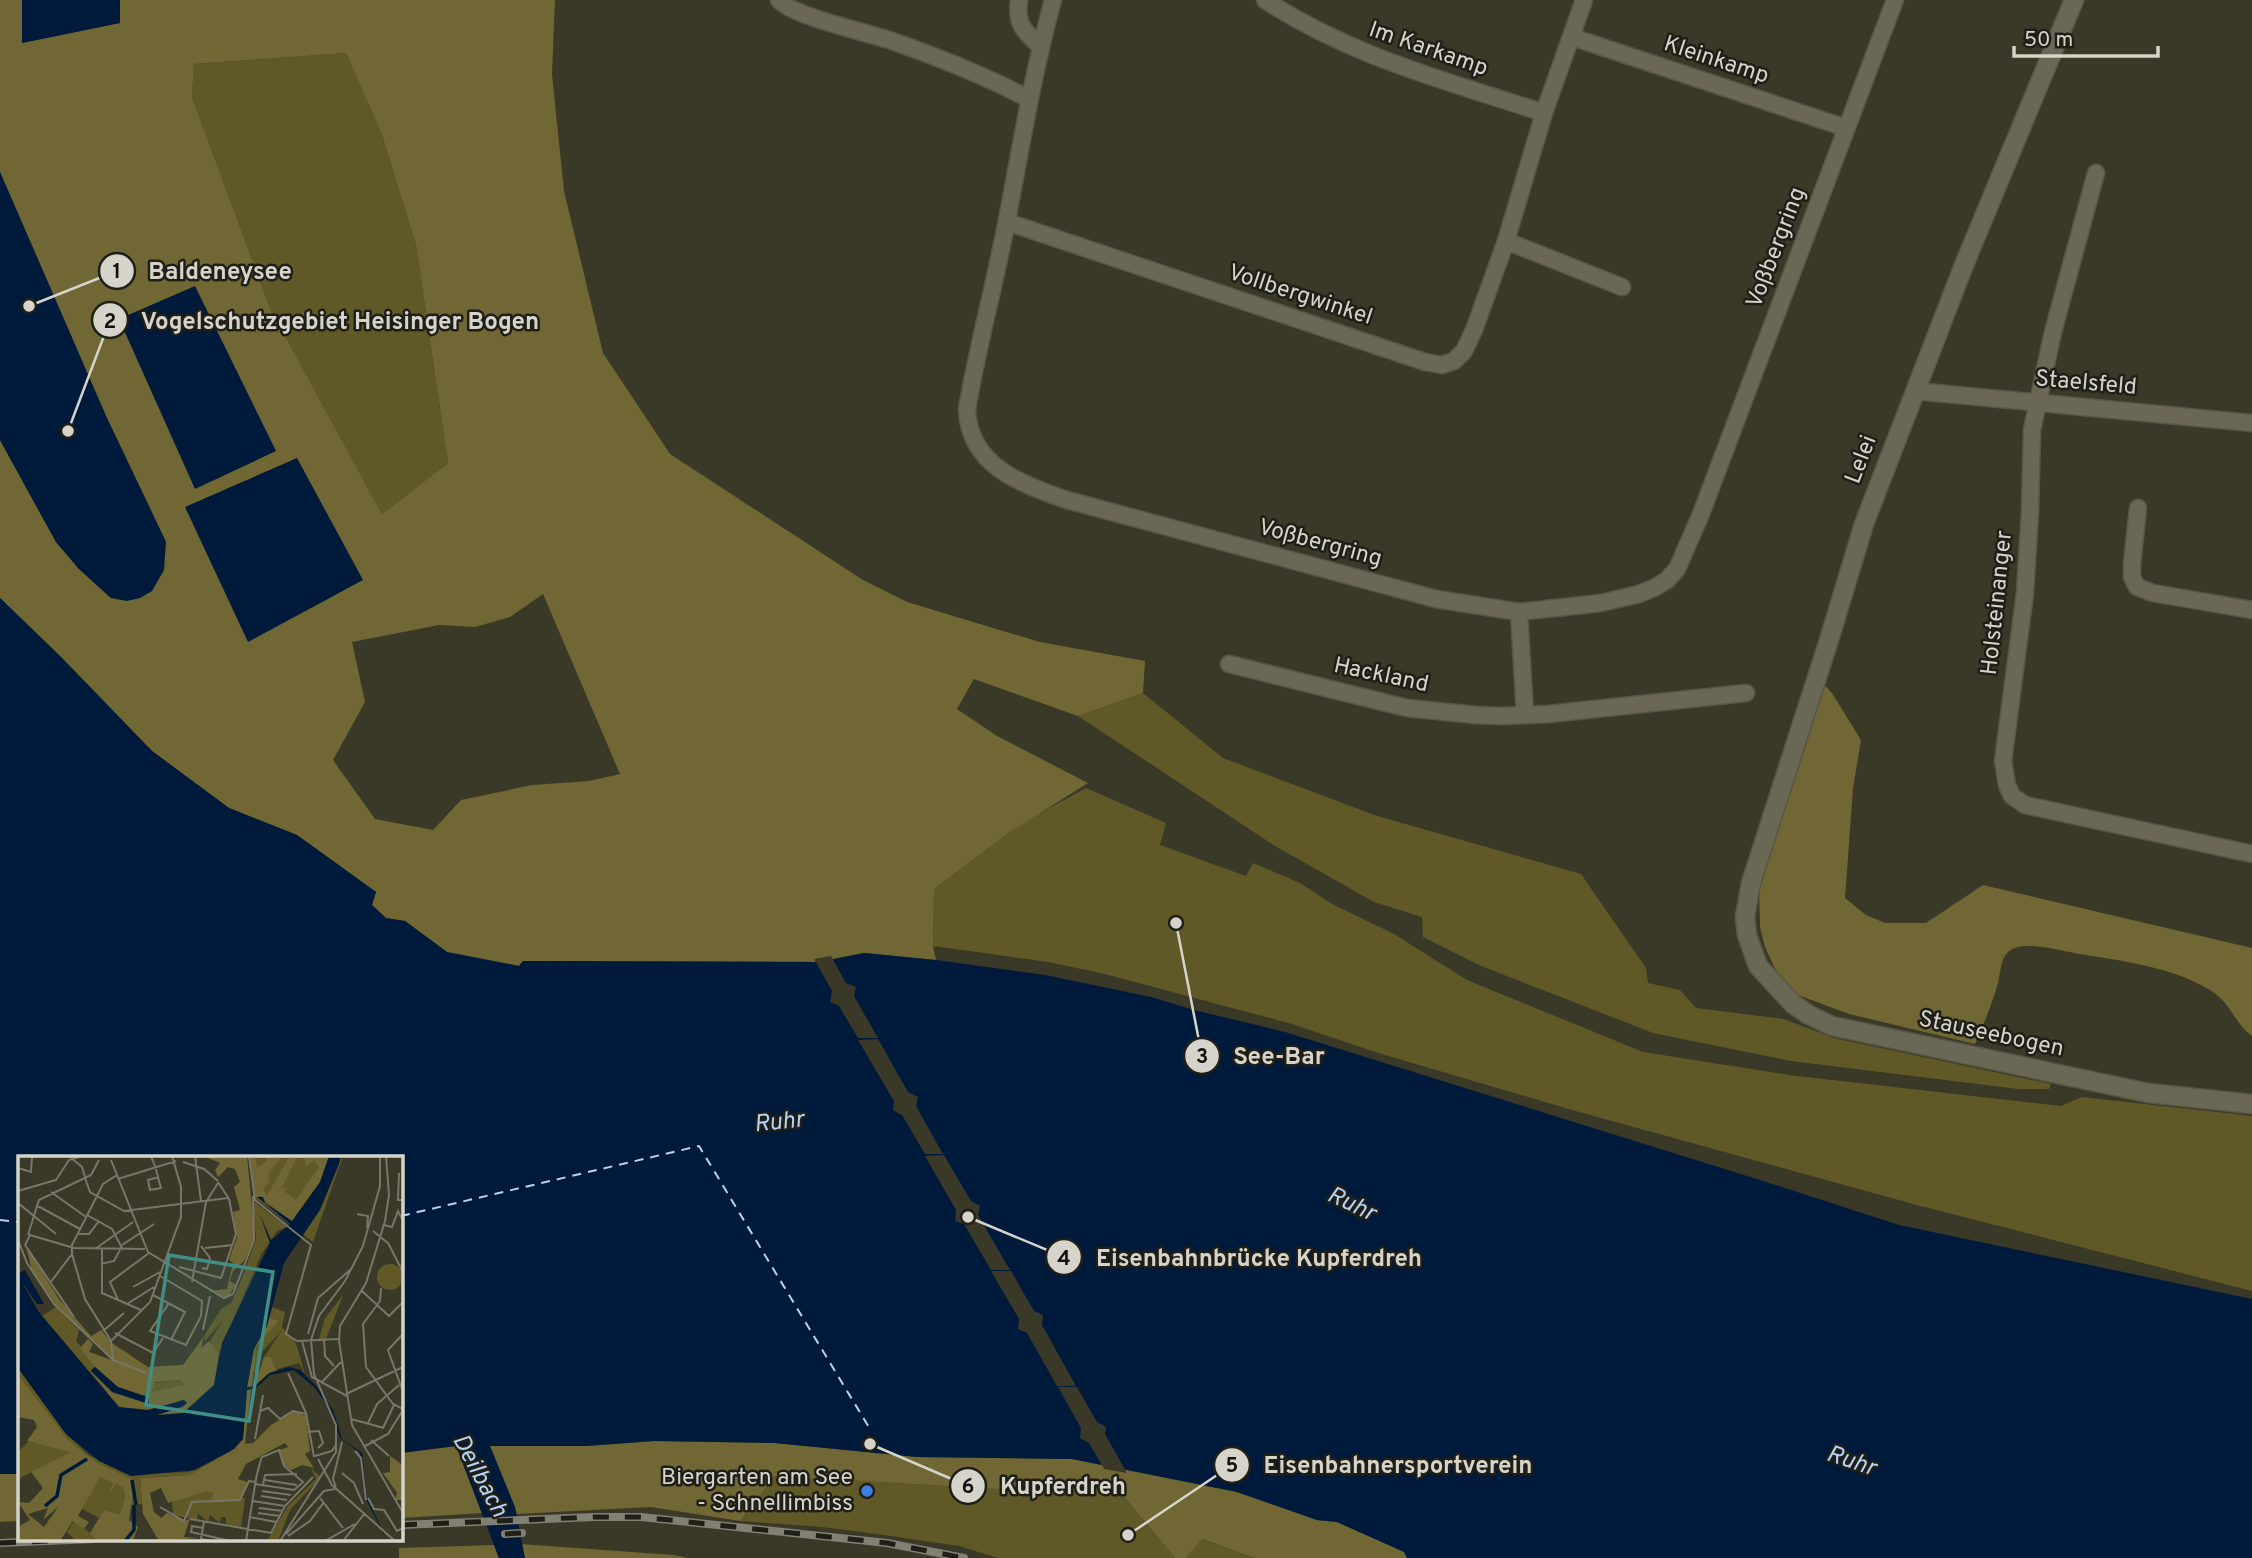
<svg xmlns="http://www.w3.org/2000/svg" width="2252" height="1558" font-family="Overpass,sans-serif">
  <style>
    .green { fill: #605826 }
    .forest { fill: #706734; fill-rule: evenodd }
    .water { fill: #001a3b }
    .pier { fill: #3a3827 }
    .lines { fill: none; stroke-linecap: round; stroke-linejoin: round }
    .ferry { stroke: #b4d3f8; stroke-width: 2; stroke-dasharray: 9 7; stroke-linecap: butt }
    .minor-casing { stroke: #585547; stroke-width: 19 }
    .tertiary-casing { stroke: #585547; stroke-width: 21 }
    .minor { stroke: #6a6755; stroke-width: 16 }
    .tertiary { stroke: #6a6755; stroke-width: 18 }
    .rail-casing { stroke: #828073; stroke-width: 8 }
    .rail { stroke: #201f17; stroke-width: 5; stroke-dasharray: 16; stroke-linecap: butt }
    .shop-dot { fill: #3f7fe0; stroke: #201f17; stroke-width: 2.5 }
    .labels { text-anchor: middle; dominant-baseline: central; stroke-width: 5; stroke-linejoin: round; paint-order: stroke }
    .street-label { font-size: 23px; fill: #d6d4ca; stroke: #201f17 }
    .poi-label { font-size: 23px; fill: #d6d4ca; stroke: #201f17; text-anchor: end }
    .water-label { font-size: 24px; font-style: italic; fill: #b4d3f8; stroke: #201f17 }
    .inset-river { fill: none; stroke: #001a3b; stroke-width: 3.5 }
    .inset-road { fill: none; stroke: #787668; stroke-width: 2 }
    .view { fill: #418e85; fill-opacity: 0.15; stroke: #418e85; stroke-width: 3.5 }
    .inset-edge { fill: none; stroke: #d6d4ca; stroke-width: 3.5 }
    .leader { fill: none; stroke: #d6d4ca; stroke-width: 2.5 }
    .callout-dot { fill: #d6d4ca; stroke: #201f17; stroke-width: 2.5 }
    .mark-label { font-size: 21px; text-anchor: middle; font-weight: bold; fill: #111 }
    .callout-label { font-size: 24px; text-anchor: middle; font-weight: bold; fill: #d6d4ca; stroke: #201f17; stroke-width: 5; stroke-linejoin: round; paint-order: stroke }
  </style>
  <rect width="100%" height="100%" fill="#3a3827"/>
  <g class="green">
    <path d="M346 53 382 135 416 245 448 463 382 514 270 308 192 97 194 64Z"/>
    <path d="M1143 693 1223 758 1374 815 1581 874 1646 968 1648 983 1680 990 1696 1008 1784 1019 1834 1038 2051 1084 2049 1089H2018L1791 1061 1653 1033 1481 966 1423 937 1422 917 1374 902 1275 846 1078 716Z"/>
    <path d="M1086 788 1166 823 1160 845 1246 876 1253 863 1300 883 1332 904 1394 934 1467 980 1643 1052 1789 1075 2061 1106 2082 1097 2252 1116V1291L1917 1205 1572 1110 1375 1052 1292 1024 1105 974 1048 962 933 946 934 889 1020 824Z"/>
    <path d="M775 1476 997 1489 1044 1487 1117 1489 1175 1558H998L959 1546 884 1535 822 1527 740 1521Z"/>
    <path d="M1201 1539 1254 1558H1186Z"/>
  </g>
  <g class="forest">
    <path d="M0 0H22V43L119 23 120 0H555L552 74 564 191 603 353 670 454 863 580 907 602 1040 642 1145 661 1143 693 1078 716 974 679 957 709 997 736 1088 783 1007 834 934 889 933 946 936 960 865 953 818 962 523 961 519 966 447 952 405 921 386 918 372 905 376 892 297 835 229 808 152 751 61 657 0 598V440L56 542 79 569 111 598 166 542 106 416 0 172ZM346 53 382 135 416 245 448 463 382 514 270 308 192 97 194 64ZM543 594 620 774 589 781 532 785 461 800 433 830 375 819 333 760 365 702 352 642 439 625 475 627 510 617Z"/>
    <path d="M1819 679 1832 693 1861 740 1853 788 1845 898 1866 915 1885 923H1926L1983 885 2252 948V1036C2236 1025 2230 1003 2213 992 2173 966 2120 961 2074 953 2057 950 2020 939 2007 953 2001 959 2000 974 1998 983 1992 1004 1984 1024 1975 1044L1849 1014 1798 995 1775 969 1765 947 1760 927 1759 889Z"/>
    <path d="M654 1441 775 1443 917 1457 1072 1459 1237 1492 1317 1520 1337 1522 1405 1552 1407 1558H1254L1202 1539 1186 1558H1175L1114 1485 1081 1483 997 1489 775 1476 740 1521 651 1507 517 1514 489 1446H586Z"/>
    <path d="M456 1446 484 1513 401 1518V1453Z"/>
    <path d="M0 1474H19V1521L0 1522Z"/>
    <path d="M521 1544 673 1555 688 1558H525Z"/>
    <path d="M494 1545 499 1558H399V1548Z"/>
  </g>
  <g class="water">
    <path d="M22 0H120V23L22 43Z"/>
    <path d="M0 172 106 416 166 542 164 570 152 591 140 598 127 601 111 598 79 569 56 542 0 440Z"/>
    <path d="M195 286 276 451 195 489 119 319Z"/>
    <path d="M297 458 363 580 248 642 185 507Z"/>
    <path d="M0 598 61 657 152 751 229 808 297 835 376 892 372 905 386 918 405 921 447 952 519 966 523 961 818 962 864 953 936 960 1045 975 1151 997 1194 1010 1285 1032 1763 1181 1899 1225 2252 1299V1558H1407L1404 1552 1337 1522 1317 1520 1237 1492 1072 1459 917 1457 775 1443 654 1441 586 1446H490L515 1507 525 1558H499L456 1446 401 1453V1157H19V1474H0Z"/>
  </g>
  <g class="pier">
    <path d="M831 956 846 983 856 987 854 996 878 1038H858L839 1006 830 1002 832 991 814 959Z"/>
    <path d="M878 1039 908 1092 918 1097 916 1106 943 1154H925L902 1115 893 1110 894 1101 858 1040Z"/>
    <path d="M944 1155 971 1201 980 1206 978 1215 1010 1270H991L964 1224 955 1221 956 1210 925 1156Z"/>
    <path d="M991 1271H1011L1034 1311 1043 1315 1042 1325 1076 1386H1057L1027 1333 1018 1329 1019 1319Z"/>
    <path d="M1058 1387H1077L1097 1422 1106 1427 1105 1434 1127 1473 1104 1469 1089 1443 1080 1438 1081 1428Z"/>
  </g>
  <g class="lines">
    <g class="ferry">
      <path d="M401 1216 699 1146 870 1429"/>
      <path d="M0 1220 19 1222"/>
    </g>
    <g class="minor-casing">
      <g id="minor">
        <path d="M779 0C796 18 868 32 895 42 940 58 986 76 1029 99"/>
        <path d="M1019 0C1016 25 1023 30 1040 46"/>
        <path d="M1053 0C1033 73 1021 146 1007 220 995 283 978 345 967 409 969 466 1021 484 1067 500L1436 599 1519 612 1601 603 1639 594 1656 587 1667 580 1677 569 1701 514 1895 0"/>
        <path d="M1265 0C1352 57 1447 81 1544 113"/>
        <path d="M1572 37 1846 128"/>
        <path d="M2096 173 2053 332 2032 430 2030 511 2025 593 2003 761 2007 785 2012 796 2025 805 2252 854"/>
        <path d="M1007 222 1425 362 1442 365 1454 361 1464 351 1474 330 1506 241 1544 113 1584 0"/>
        <path d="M1506 241 1622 287"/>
        <path d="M1915 391 2252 423"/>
        <path d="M2138 508 2132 564V577L2137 587 2153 593 2252 610"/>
        <path d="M1519 612 1525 715"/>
        <path d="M1229 664 1407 708 1476 715 1503 716 1548 714 1746 693"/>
      </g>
    </g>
    <g class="tertiary-casing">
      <path id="tertiary" d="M2074 0 1964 265 1864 524 1829 640 1751 883 1745 917 1747 935 1758 966 1793 1004 1809 1015 1832 1026 2148 1093 2252 1104"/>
    </g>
    <use href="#minor" class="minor"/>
    <use href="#tertiary" class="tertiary"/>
    <g class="rail-casing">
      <g id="rail">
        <path d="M401 1525 594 1517H641L887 1543 964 1558"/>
        <path d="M505 1534 522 1533"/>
        <path d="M0 1543 94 1539"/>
      </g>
    </g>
    <use href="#rail" class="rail"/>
  </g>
  <circle class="shop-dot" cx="867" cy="1491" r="7"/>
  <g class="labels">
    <g class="street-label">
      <text transform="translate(1428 50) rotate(19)">Im Karkamp</text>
      <text transform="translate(1716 61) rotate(18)">Kleinkamp</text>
      <text transform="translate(1777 248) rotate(-69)">Voßbergring</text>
      <text transform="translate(1300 296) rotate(18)">Vollbergwinkel</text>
      <text transform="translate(2086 384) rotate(5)">Staelsfeld</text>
      <text transform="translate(1862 460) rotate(-69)">Lelei</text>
      <text transform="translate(1320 544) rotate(15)">Voßbergring</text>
      <text transform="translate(1998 603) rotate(-84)">Holsteinanger</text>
      <text transform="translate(1381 676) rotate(12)">Hackland</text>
      <text transform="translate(1991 1035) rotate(12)">Stauseebogen</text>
    </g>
    <g class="poi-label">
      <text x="853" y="1478">Biergarten am See<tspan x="853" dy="26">- Schnellimbiss</tspan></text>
    </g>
    <g class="water-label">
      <text transform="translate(779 1123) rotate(-6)">Ruhr</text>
      <text transform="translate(1351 1205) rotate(25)">Ruhr</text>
      <text transform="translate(1851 1462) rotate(19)">Ruhr</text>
      <text transform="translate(479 1476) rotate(62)">Deilbach</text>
    </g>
  </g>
  <g transform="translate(18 1156)">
    <rect width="385" height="385" fill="#3a3827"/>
    <path d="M231 0H325L295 86 236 41ZM235 45 269 71 259 75 243 99 201 197 197 196 192 185 205 164 187 185 186 180 203 153 213 147 223 125 238 83ZM359 121a13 13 0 1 1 26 0a13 13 0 1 1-26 0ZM325 139 308 183H301L307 162ZM38 151 61 174 58 185 78 208 73 215 134 237 135 227 163 224 166 229 147 235 150 245H184L119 275 24 160ZM254 151 267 156 264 171 278 187 287 219 281 207 259 213 253 201H246L264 174 244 196 237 216 234 213 239 190 261 165 251 161ZM0 212 48 278 71 299 108 318 171 316 212 295 171 319 122 322 124 348 113 349 112 322 80 307 50 284 33 266 0 219ZM10 286 32 288 52 296 0 323V296ZM293 312 303 321 272 354 260 385H249L270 350 298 323ZM81 320 95 327 88 343 98 328 105 330 107 341 102 358 86 354 81 362 64 353ZM188 336 195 337 194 343 227 342 223 371 208 368V361H203L202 367 192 359 190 366 180 357 179 364 155 359 154 345ZM56 365 81 383 58 385 49 376Z" fill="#605826"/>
    <path d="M185 0H229L237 81 226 105 215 115 212 125 218 129 209 142 192 135 209 133 215 107 211 104 219 81 215 56 222 54 216 31 222 26 217 13 210 11 200 21 197 14 202 7ZM232 0H237L239 12 249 5 248 0H265L251 17V26L245 33 249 39 272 0H280L263 33 269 32 267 36 278 44 301 11 296 4 288 10 286 0H311L302 26 274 65 241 40 236 42ZM8 90 41 143 73 180 83 174 94 187 130 211 165 209 186 180 183 192 191 185 201 197 196 229 165 257 149 261 139 258 165 244 130 254 101 251 73 215 94 236 130 242 100 231 76 210 62 192 70 183 75 188 71 196 94 204 38 149 14 115ZM163 224 166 229 134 236 137 226ZM251 161 261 165 238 191 234 231 229 232 236 193ZM246 201H253L259 214 236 231ZM0 219 50 284 80 307 112 322 115 337 111 364 120 371 115 385H79L72 377 86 354 102 358 107 341 105 331 98 328 88 343 95 327 82 321 60 360 71 366 66 373 55 365 42 385H0V371L12 364 0 346 11 347 25 332 13 316 52 296 9 285 19 271 16 264 0 261ZM41 350 26 371 10 358 30 352 25 364ZM233 233 227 288 235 287 253 269 276 255 288 260 292 295 287 298 296 312 284 309 273 314 266 309 261 294 270 291 267 287 228 308 220 323 230 326 222 344 193 346 195 337 188 336 150 347 143 332 132 337 136 356 143 362 149 357 166 365 172 363 166 381 180 382 141 385 125 358 122 322 171 319 216 293 225 280 229 234ZM372 300 385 309V344H377L379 337 365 317 372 316Z" fill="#706734" fill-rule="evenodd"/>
    <path d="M311 0H323L321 8 302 54 266 107 249 170 236 193 229 231 237 230 251 217 271 211 282 214 299 231 315 254 324 283 344 297 349 341 369 385 347 341 342 297 322 282 313 255 297 232 276 214 252 219 238 232 229 234 225 283 216 293 177 314 113 320 81 305 48 278 0 212V118L7 114 26 148H19L3 124 20 155 101 251 130 254 166 244 169 247 164 251 139 259 165 257 196 229 204 187 252 87 242 59 253 84 272 68 239 41H245L247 47 274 65 302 26ZM77 211 100 231 130 241 131 248 94 236 73 215Z" fill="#001a3b"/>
    <path class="inset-river" d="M0 179 32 248 46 264 89 301 125 313 164 311 193 296 209 260 211 215 232 206M114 324 118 349M27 350 39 340 43 319 69 303M107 385 116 374V349"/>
    <path class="inset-road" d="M51 0 64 11 67 21M133 0 137 10 143 32 132 34 130 24 141 21M177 0 183 45M231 0 237 44 293 89 268 178 279 185 321 183M368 0 371 39 367 65 348 127 322 170 321 185 334 269 385 357M93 4 130 96 206 142 215 138 236 84 235 40M165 6 186 13 200 25M0 12 13 16 14 0M381 17 380 44H385M67 22 72 36 106 55 210 42M100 23 158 5M0 35 38 24 51 4 64 0M33 36 68 61M0 47 38 78M18 49 62 73M339 58 350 60 349 72M69 59 94 73 105 94M366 69 374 71 380 55 384 63M355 75 370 87 385 116M60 78H71L81 65M10 79 21 44 73 19 81 4M0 84 9 107 36 148 95 204 93 185 132 146 163 61V31L154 0M7 89 12 79 56 92 127 93M7 89 56 161M104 89 136 68M183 90 192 102 189 113 184 112M187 92 215 89M77 93 115 66M84 93V137L123 154M54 98 67 143 93 185M83 108 96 105 102 94M161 111 203 122 218 78 211 43 200 26M142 120 184 145 183 160 168 189 132 175 151 147M174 126 188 46 200 27M32 127 54 98V89L85 28 99 19M115 131 142 116M363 132 362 145 345 168 348 211 375 248 385 253M344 135 371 160 385 146M135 139 167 156 153 184M100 144 92 126 131 97M109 148 136 131M185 174 192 140M85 175 106 157M97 177 135 197 145 182M290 178 300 142 332 114M385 178 370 194 385 236M306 184 307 200 316 210M284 185 294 221 329 240M95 204 128 217M270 217 288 257 296 301M304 226 323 206M328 238 385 211M242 255 250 252 262 263 275 255 288 258M333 263 366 272M350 267 359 248 381 229M365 272 376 249M290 276 301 275 305 287 300 292M237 283 245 239M353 284 371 300M347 290 370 278 385 254M337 295 343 302 348 344M297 300 314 295 318 289M300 303 314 329 377 385M324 317 336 327 345 348M247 324 279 329M245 329 247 319 279 318M318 331 315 323 324 286M244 335 273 339M243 340 269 344M302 342 325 372M350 342 356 353 366 354 379 375 385 372M235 345 267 350M142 351 166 365 174 346 222 344 231 325 238 326M241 352 265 355M240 357 262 360M232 361 258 366M172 363 253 377 267 350 295 321M186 366 183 383 193 385M185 372 174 370 173 376 212 385M268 378 306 335 317 333M270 380 292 365 306 346M228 385 237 329 239 318 243 303 244 301 261 294 266 310 285 326 276 334 237 328M262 385 318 296V269L296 218 293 184 301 160 327 125 345 90 362 30V0M307 385 337 368M325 385 347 357"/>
    <path class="view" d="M151 99 255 116 231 265 128 249Z"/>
    <rect width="385" height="385" class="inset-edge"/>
  </g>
  <path class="leader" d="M29 306L117 271M68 431L110 320M1176 923L1202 1056M968 1217L1064 1257M1128 1535L1232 1465M870 1444L968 1486"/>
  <g class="callout-dot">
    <circle cx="29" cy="306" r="7"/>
    <circle cx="68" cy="431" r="7"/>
    <circle cx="1176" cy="923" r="7"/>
    <circle cx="968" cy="1217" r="7"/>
    <circle cx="1128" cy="1535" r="7"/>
    <circle cx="870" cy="1444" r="7"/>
    <circle cx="117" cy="271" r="18"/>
    <circle cx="110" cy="320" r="18"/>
    <circle cx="1202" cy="1056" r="18"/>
    <circle cx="1064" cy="1257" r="18"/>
    <circle cx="1232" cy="1465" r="18"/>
    <circle cx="968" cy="1486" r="18"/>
  </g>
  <g class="mark-label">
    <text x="117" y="278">1</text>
    <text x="110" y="328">2</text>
    <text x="1202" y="1063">3</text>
    <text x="1064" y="1265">4</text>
    <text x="1232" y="1472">5</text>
    <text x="968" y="1493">6</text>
  </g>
  <g class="callout-label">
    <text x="220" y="279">Baldeneysee</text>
    <text x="340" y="329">Vogelschutzgebiet Heisinger Bogen</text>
    <text x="1279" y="1064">See-Bar</text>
    <text x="1259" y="1266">Eisenbahnbrücke Kupferdreh</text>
    <text x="1398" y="1473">Eisenbahnersportverein</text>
    <text x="1063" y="1494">Kupferdreh</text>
  </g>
  <path d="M2014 46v10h144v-10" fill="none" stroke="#d6d4ca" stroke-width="3.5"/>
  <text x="2024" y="46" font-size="21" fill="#d6d4ca" stroke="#201f17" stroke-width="5" paint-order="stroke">50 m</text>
</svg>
